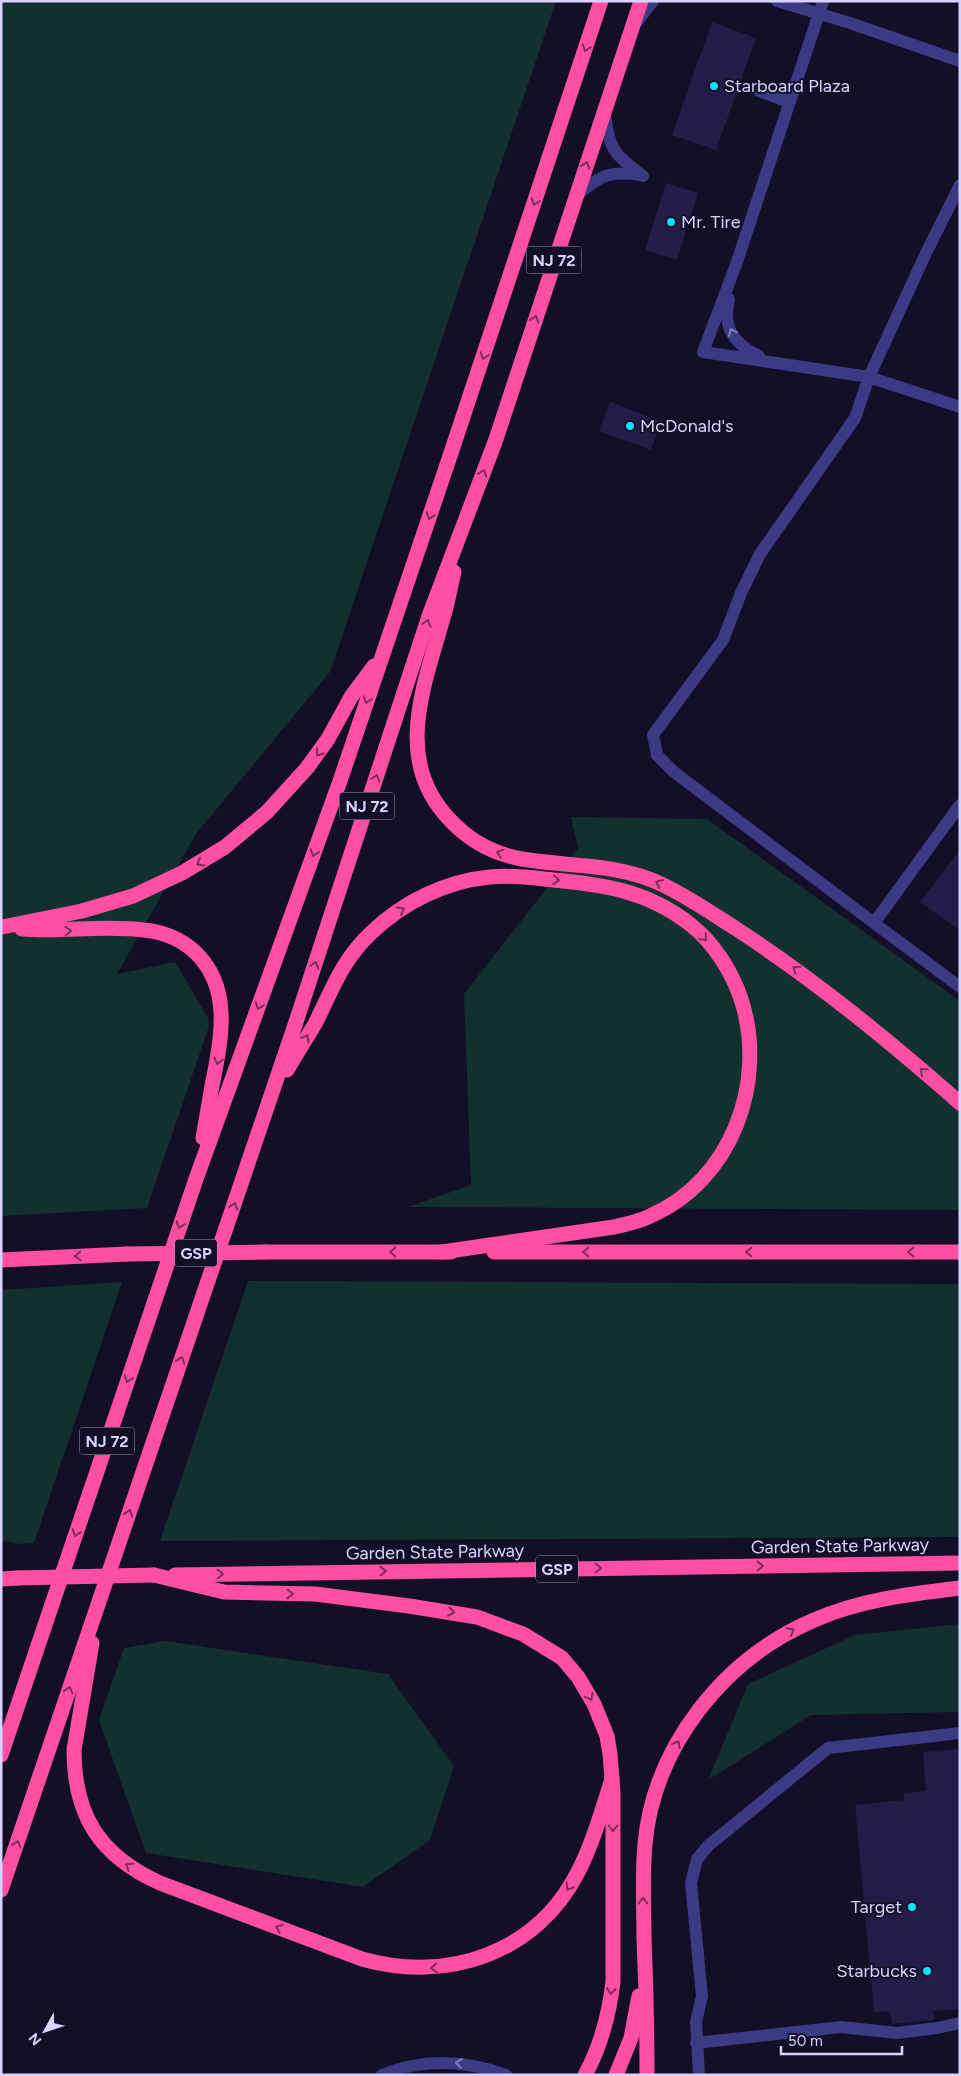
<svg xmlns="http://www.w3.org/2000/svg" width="961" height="2076" font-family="Figtree,sans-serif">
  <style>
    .green { fill: #12302f }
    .building { fill: #241b47 }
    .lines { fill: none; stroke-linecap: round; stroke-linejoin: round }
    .minor { stroke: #3d3a85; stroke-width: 12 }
    .highway { stroke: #ff4fa3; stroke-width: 15 }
    .highway-bridge { stroke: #ff4fa3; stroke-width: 15 }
    .oneway { stroke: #7d2c5e }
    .oneway2 { stroke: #837fbc }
    .poi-dot { fill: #00e5ff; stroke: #130f26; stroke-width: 2 }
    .labels { text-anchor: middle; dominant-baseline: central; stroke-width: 4; stroke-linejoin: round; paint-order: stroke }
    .shield { fill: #130f26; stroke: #9e99be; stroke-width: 1 }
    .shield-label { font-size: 16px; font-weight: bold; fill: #d9d4ff }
    .poi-label { font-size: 18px; fill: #d9d4ff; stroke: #130f26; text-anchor: start }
    .street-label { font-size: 18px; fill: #d9d4ff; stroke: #130f26 }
  </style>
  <rect width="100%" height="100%" fill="#130f26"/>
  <g class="green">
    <path d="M1 1H556L330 672 196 834 117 974 175 962 208 1018 209 1026 147 1208 1 1216Z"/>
    <path d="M571 817 707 819 960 1001V1210L408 1207 471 1185 464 994 578 848Z"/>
    <path d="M248 1281 960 1284V1537L160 1541Z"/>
    <path d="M122 1282 34 1543 16 1544 5 1540 1 1545V1290Z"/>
    <path d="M960 1624V1712L811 1715 708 1780 748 1684 855 1635Z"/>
    <path d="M165 1641 388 1674 454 1766 430 1840 363 1887 146 1853 99 1720 124 1648Z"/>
  </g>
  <g class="building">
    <path d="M712 22 756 38 716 150 672 135Z"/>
    <path d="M666 183 698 193 677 260 645 250Z"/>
    <path d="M610 402 661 421 651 450 599 431Z"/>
    <path d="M960 850V931L920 902Z"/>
    <path d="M960 1749V2009L933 2011 934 2020 892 2024 890 2011 874 2012 855 1805 904 1800V1793L926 1791 923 1752Z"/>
  </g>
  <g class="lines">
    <g class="minor">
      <path d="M777 1 850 23 960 61"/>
      <path d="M823 1 737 262 703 352 869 377 927 251 960 185"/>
      <path d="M636 23 653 1"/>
      <path d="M759 91 789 102"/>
      <path d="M605 113C609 150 614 154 643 176"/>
      <path d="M576 196C600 176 608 170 641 175"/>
      <path d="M729 299C722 328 734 344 759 356"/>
      <path d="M960 407 869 377 855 418 760 554 741 593 723 640 653 735 657 755 674 772 874 923 960 805"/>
      <path d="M874 923 960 987"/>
      <path d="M696 2043 841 2027 897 2033 937 2028 960 2023"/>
      <path d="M382 2075C422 2058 466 2060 506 2075"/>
      <path d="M699 2075 696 2022 702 1996 691 1883 697 1859 709 1845 828 1748 960 1733"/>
    </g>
    <g class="highway">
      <path d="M454 572C450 587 448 603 443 618 424 687 392 761 451 821 470 841 494 854 522 859 569 867 617 863 661 884 687 896 711 913 735 928 815 980 888 1040 960 1103"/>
      <path d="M2 927 82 911 133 896 182 873 225 847 267 812 307 768 328 739 351 697 374 666"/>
      <path d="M22 929C63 932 104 925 144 930 164 932 181 939 195 952 233 988 221 1040 212 1086 209 1103 206 1121 203 1138"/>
      <path d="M287 1070C296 1054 306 1039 315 1024 332 990 342 960 371 933 403 902 446 881 490 877 508 875 526 877 544 879 599 884 646 889 691 925 714 943 732 972 741 999 768 1081 732 1182 648 1217 638 1222 626 1224 614 1227L442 1252"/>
      <path d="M265 1252H451"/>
      <path d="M494 1252H960"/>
      <path d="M1 1260 127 1254"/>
      <path d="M154 1575 224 1592 315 1594 409 1606 477 1617 523 1634 562 1658 578 1677 594 1704 607 1736 610 1754 613 1792V1982C609 2015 601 2046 585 2075"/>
      <path d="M175 1575 960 1563"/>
      <path d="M1 1579 17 1578"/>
      <path d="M92 1643 74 1750C74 1816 100 1856 160 1883L362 1959C447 1983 536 1954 578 1872 593 1843 602 1810 612 1779"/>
      <path d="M1 1755 196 1179 340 781 451 453 601 1"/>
      <path d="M1 1890 297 1019 429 616 495 442 641 1"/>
      <path d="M616 2075 631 2038 639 1996"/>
      <path d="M647 2075C647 2029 646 1984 644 1938 644 1907 642 1875 645 1844 654 1746 724 1659 812 1621 858 1600 910 1594 960 1588"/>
    </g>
    <g class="highway-bridge">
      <path d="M127 1254 265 1252"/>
      <path d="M17 1578 154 1575"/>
    </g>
  </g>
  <defs><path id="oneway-chevron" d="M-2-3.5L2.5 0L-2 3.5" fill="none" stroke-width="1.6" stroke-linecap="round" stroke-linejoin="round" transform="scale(1.25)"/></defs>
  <g class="oneway">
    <use href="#oneway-chevron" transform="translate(586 48) rotate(108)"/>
    <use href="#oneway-chevron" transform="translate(586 165) rotate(-71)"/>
    <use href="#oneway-chevron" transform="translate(535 202) rotate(108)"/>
    <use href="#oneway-chevron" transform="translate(535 319) rotate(-71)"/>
    <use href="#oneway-chevron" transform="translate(484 356) rotate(108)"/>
    <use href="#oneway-chevron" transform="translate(483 473) rotate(-69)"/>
    <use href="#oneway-chevron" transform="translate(430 516) rotate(109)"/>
    <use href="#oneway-chevron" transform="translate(427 623) rotate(-72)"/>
    <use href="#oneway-chevron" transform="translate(367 700) rotate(109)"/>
    <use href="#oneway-chevron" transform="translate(319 753) rotate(126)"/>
    <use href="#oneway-chevron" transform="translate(376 778) rotate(-72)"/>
    <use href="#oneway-chevron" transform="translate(314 853) rotate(110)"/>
    <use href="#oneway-chevron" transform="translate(500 853) rotate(-161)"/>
    <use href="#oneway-chevron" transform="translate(200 863) rotate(149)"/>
    <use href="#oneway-chevron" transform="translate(556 880) rotate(6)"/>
    <use href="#oneway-chevron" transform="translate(659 883) rotate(-155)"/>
    <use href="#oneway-chevron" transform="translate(401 910) rotate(-32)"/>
    <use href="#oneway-chevron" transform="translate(68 931) rotate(-2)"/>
    <use href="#oneway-chevron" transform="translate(704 938) rotate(48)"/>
    <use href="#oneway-chevron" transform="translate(315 965) rotate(-72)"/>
    <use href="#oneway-chevron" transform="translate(796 969) rotate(-145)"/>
    <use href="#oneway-chevron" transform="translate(259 1006) rotate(110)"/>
    <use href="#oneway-chevron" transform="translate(306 1038) rotate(-59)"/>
    <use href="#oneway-chevron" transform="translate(218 1061) rotate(101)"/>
    <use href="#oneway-chevron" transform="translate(923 1071) rotate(-139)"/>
    <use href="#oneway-chevron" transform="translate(234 1206) rotate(-71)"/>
    <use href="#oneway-chevron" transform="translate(180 1225) rotate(109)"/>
    <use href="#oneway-chevron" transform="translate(393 1252) rotate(180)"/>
    <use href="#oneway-chevron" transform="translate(586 1252) rotate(180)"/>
    <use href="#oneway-chevron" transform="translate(749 1252) rotate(180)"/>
    <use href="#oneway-chevron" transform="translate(911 1252) rotate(-180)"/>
    <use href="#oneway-chevron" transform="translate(78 1256) rotate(177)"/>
    <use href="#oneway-chevron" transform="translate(181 1360) rotate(-71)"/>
    <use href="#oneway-chevron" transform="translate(128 1379) rotate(109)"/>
    <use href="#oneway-chevron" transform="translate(129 1513) rotate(-71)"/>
    <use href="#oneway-chevron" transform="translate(76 1533) rotate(109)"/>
    <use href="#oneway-chevron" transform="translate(760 1566) rotate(-1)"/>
    <use href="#oneway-chevron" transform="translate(598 1568) rotate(-1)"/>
    <use href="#oneway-chevron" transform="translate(383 1571) rotate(-1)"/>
    <use href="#oneway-chevron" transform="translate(220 1574) rotate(-1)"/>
    <use href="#oneway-chevron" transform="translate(290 1594) rotate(1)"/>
    <use href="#oneway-chevron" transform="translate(451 1612) rotate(10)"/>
    <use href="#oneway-chevron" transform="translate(791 1631) rotate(-28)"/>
    <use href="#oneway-chevron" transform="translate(69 1690) rotate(-71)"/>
    <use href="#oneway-chevron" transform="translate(590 1697) rotate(62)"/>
    <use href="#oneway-chevron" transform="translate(677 1744) rotate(-62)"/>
    <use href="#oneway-chevron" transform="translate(613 1828) rotate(90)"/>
    <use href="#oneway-chevron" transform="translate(17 1844) rotate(-71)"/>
    <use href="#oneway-chevron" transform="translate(129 1866) rotate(-145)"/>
    <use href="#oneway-chevron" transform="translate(569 1887) rotate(123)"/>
    <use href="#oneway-chevron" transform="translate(643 1901) rotate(-91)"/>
    <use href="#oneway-chevron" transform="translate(279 1928) rotate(-159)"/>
    <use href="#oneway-chevron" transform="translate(434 1968) rotate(176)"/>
    <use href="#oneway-chevron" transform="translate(611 1991) rotate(97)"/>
  </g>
  <g class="oneway2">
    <use href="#oneway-chevron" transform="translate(732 332) rotate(-116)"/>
    <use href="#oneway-chevron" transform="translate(459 2063) rotate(-174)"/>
  </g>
  <g class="poi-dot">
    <circle cx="714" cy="86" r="5"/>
    <circle cx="671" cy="222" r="5"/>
    <circle cx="630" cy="426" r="5"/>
    <circle cx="912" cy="1907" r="5"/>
    <circle cx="927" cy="1971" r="5"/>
  </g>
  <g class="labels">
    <g class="shield">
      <rect x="526.5" y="246.5" width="55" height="27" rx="4"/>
      <rect x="339.5" y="792.5" width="55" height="27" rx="4"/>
      <rect x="175" y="1239.5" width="42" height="27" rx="4"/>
      <rect x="79.5" y="1427.5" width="55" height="27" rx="4"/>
      <rect x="536" y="1555.5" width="42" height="27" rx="4"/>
    </g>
    <g class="shield-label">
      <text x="554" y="260">NJ 72</text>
      <text x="367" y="806">NJ 72</text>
      <text x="196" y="1253">GSP</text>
      <text x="107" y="1441">NJ 72</text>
      <text x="557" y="1569">GSP</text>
    </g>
    <g class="poi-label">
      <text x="724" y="86">Starboard Plaza</text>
      <text x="681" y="222">Mr. Tire</text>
      <text x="640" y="426">McDonald's</text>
      <text x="902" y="1907" text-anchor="end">Target</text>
      <text x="917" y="1971" text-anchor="end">Starbucks</text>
    </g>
    <g class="street-label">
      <text transform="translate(840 1546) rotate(-1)">Garden State Parkway</text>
      <text transform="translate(435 1552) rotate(-1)">Garden State Parkway</text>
    </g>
  </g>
  <rect width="961" height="2076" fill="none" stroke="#d9d4ff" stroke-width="5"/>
  <g transform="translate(45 2031) rotate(230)" stroke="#130f26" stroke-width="4" paint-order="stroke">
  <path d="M0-4L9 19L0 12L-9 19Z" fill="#d9d4ff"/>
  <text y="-8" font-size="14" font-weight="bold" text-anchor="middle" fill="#d9d4ff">N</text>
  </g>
  <path d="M781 2046v8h121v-8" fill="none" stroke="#d9d4ff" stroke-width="2.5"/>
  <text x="788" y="2046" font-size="15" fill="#d9d4ff" stroke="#130f26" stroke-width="4" paint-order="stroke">50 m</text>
</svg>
